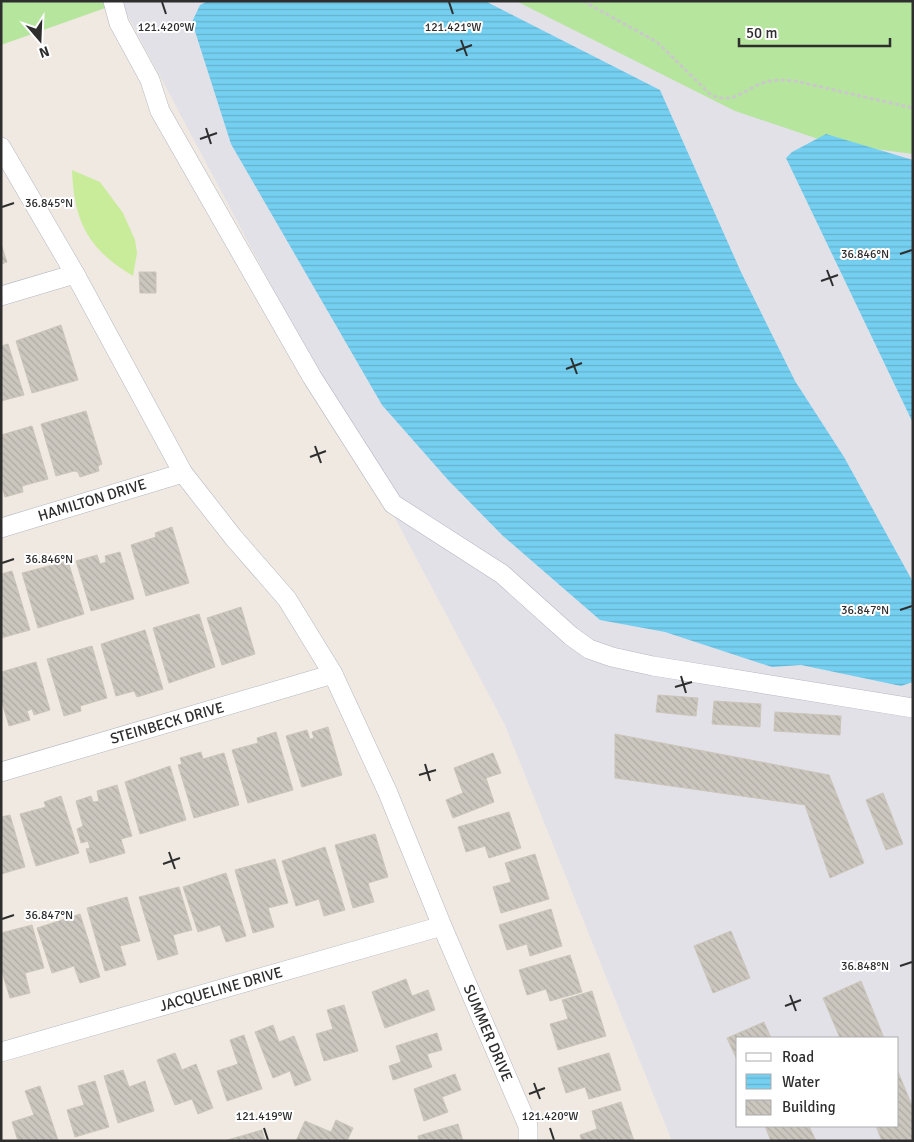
<svg xmlns="http://www.w3.org/2000/svg" width="914" height="1142" font-family="Signika,sans-serif">
  <style>
    .industrial { fill: #e3e1e8; fill-rule: evenodd }
    .grass { fill: #b6e59e }
    .pitch { fill: #c9ec9a }
    .water { fill: url(#water-rules) }
    .building { fill: url(#building-back-hatch); stroke: #cbc5ba }
    .lines { fill: none; stroke-linecap: round; stroke-linejoin: round }
    .street-casing { stroke: #b4b7c1; stroke-width: 20 }
    .path { stroke: #c9c9c9; stroke-width: 3; stroke-dasharray: 4 2.5; stroke-linecap: butt }
    .street { stroke: #fff; stroke-width: 19 }
    .ticks { fill: none; stroke: #2e2e2e; stroke-width: 2 }
    .labels { text-anchor: middle; dominant-baseline: central; stroke-width: 4; stroke-linejoin: round; paint-order: stroke }
    .street-label { font-size: 15px; fill: #2e2e2e; stroke: #fff }
    .ticks-label { font-size: 12px; text-anchor: middle; fill: #2e2e2e; stroke: #fff; stroke-width: 4; stroke-linejoin: round; paint-order: stroke }
  </style>
  <defs>
    <pattern id="water-rules" width="6" height="5" patternUnits="userSpaceOnUse" patternTransform="scale(1.25)"><rect width="6" height="5" fill="#75cff0"/><path d="M0 2.5h6" fill="none" stroke="#66b2ce"/></pattern>
    <pattern id="building-back-hatch" width="6" height="6" patternUnits="userSpaceOnUse" patternTransform="scale(1.25)"><rect width="6" height="6" fill="#cbc7bf"/><path d="M-1 5l2 2M0 0l6 6M5-1l2 2" fill="none" stroke="#afaba4"/></pattern>
  </defs>
  <rect width="100%" height="100%" fill="#efe9e1"/>
  <path class="industrial" d="M120 1H599L913 117V1141H672L505 725ZM738 1038H898V1126H738Z"/>
  <g class="grass">
    <path d="M1 1H125L1 45Z"/>
    <path d="M516 1H913V154L830 143 735 111Z"/>
  </g>
  <path class="pitch" d="M72 170 100 182 123 213 135 240 137 253 133 276C88 249 74 222 72 170Z"/>
  <g class="water">
    <path d="M208 1H485L660 90 741 272 795 381 844 457 913 582V682L901 686 801 665 772 667 665 632 600 620 503 536 449 481 382 405 231 144 192 22 200 5Z"/>
    <path d="M826 134 913 160V423L786 158 792 152Z"/>
  </g>
  <g class="building">
    <path d="M1 244 7 262 1 264Z"/>
    <path d="M139 272H156V293H140Z"/>
    <path d="M61 325 78 380 32 393 16 341Z"/>
    <path d="M8 344 24 395 1 401V346Z"/>
    <path d="M86 411 102 464 98 466 99 471 80 477 78 472 74 471 56 476 41 424Z"/>
    <path d="M32 426 48 479 22 486 23 492 5 497 1 484V435Z"/>
    <path d="M172 527 189 583 146 596 131 545 156 537 155 533Z"/>
    <path d="M120 552 134 599 91 611 76 561 97 555 100 564 106 562 105 556Z"/>
    <path d="M68 561 84 614 38 628 22 573Z"/>
    <path d="M12 571 30 630 1 638V574Z"/>
    <path d="M241 607 255 654 222 665 207 618Z"/>
    <path d="M199 614 215 667 169 683 153 628Z"/>
    <path d="M145 630 163 689 137 697 134 691 116 696 101 644Z"/>
    <path d="M92 646 107 698 80 706 81 711 64 716 47 659Z"/>
    <path d="M36 662 50 710 34 715 32 709 27 711 30 720 9 726 1 699V672Z"/>
    <path d="M658 695 698 698 696 716 656 712Z"/>
    <path d="M714 701 761 704 760 727 712 724Z"/>
    <path d="M775 712 841 716 840 735 774 731Z"/>
    <path d="M328 727 342 775 302 787 286 736 307 730 310 739 314 738 312 732Z"/>
    <path d="M276 732 293 790 248 803 232 750 258 743 257 738Z"/>
    <path d="M615 734 829 775 864 863 830 878 805 805 615 778Z"/>
    <path d="M201 752 203 759 224 753 239 805 194 818 178 765 182 764 180 758Z"/>
    <path d="M493 753 501 773 486 778 494 802 453 818 446 800 463 793 454 768Z"/>
    <path d="M170 766 186 820 140 834 125 782Z"/>
    <path d="M117 785 132 836 121 839 125 853 90 863 86 849 90 848 88 841 81 843 77 829 83 826 76 801 91 796 93 802 99 801 97 791Z"/>
    <path d="M883 793 903 844 886 850 866 800Z"/>
    <path d="M61 796 79 853 36 866 20 814 46 807 44 802Z"/>
    <path d="M509 812 521 848 489 858 485 846 466 852 458 827Z"/>
    <path d="M10 815 25 867 1 874V817Z"/>
    <path d="M375 834 388 877 368 883 374 902 353 908 335 845Z"/>
    <path d="M325 847 345 910 324 916 319 899 296 906 282 861Z"/>
    <path d="M535 854 549 899 501 913 493 887 511 882 505 863Z"/>
    <path d="M275 859 288 903 268 908 274 927 253 933 235 870Z"/>
    <path d="M226 873 246 936 226 942 220 925 198 932 183 887Z"/>
    <path d="M179 887 192 930 173 935 178 954 158 960 139 897Z"/>
    <path d="M127 897 140 941 120 946 126 965 105 971 87 908Z"/>
    <path d="M551 909 562 946 530 956 527 944 507 950 499 925Z"/>
    <path d="M80 914 100 977 80 983 74 966 52 973 37 928Z"/>
    <path d="M32 925 44 968 25 973 30 993 10 998 1 969V933Z"/>
    <path d="M731 931 750 978 713 993 694 946Z"/>
    <path d="M570 955 582 992 550 1001 546 989 527 995 519 970Z"/>
    <path d="M406 979 412 996 428 990 435 1010 385 1028 372 992Z"/>
    <path d="M861 981 884 1038H840L823 998Z"/>
    <path d="M592 991 606 1036 558 1050 550 1024 568 1019 562 1000Z"/>
    <path d="M344 1005 358 1051 324 1061 316 1034 333 1029 327 1010Z"/>
    <path d="M764 1022 771 1038H738V1062L727 1038Z"/>
    <path d="M273 1025 279 1042 294 1036 311 1080 295 1086 290 1071 273 1078 255 1032Z"/>
    <path d="M437 1033 442 1050 427 1054 432 1067 393 1080 389 1066 401 1062 396 1046Z"/>
    <path d="M244 1035 262 1089 227 1101 217 1071 238 1064 230 1040Z"/>
    <path d="M175 1053 182 1070 196 1064 213 1108 198 1114 192 1099 175 1105 157 1060Z"/>
    <path d="M609 1053 621 1090 589 1099 585 1087 566 1093 558 1068Z"/>
    <path d="M123 1070 129 1087 145 1081 154 1111 118 1123 104 1076Z"/>
    <path d="M898 1072 913 1108V1141H882L876 1126H898Z"/>
    <path d="M455 1074 461 1090 442 1097 448 1112 424 1121 414 1089Z"/>
    <path d="M95 1081 109 1127 75 1137 67 1110 84 1105 78 1086Z"/>
    <path d="M40 1086 58 1140 18 1141 12 1122 34 1115 25 1091Z"/>
    <path d="M621 1102 634 1141H582L580 1135 597 1129 592 1111Z"/>
    <path d="M336 1120 353 1128 347 1141H296L305 1121 331 1132Z"/>
    <path d="M458 1124 463 1141H419L418 1136Z"/>
    <path d="M765 1126H809L816 1141H771Z"/>
    <path d="M262 1130 265 1141H224Z"/>
  </g>
  <g class="lines">
    <g class="street-casing">
      <g id="street">
        <path d="M113 1 119 23 150 80 160 111 312 377 393 504 502 574 571 636 589 649 612 657 653 666 913 708"/>
        <path d="M1 147 75 274 183 473 233 537 287 599 333 674 388 793 442 926 528 1126V1141"/>
        <path d="M1 296 75 274"/>
        <path d="M1 528 183 473"/>
        <path d="M1 772 333 674"/>
        <path d="M1 1052 442 926"/>
      </g>
    </g>
    <path class="path" d="M583 1 657 42 711 95C733 105 743 90 763 83 773 79 784 80 795 81L913 108"/>
    <use href="#street" class="street"/>
  </g>
  <path class="ticks" d="M162 2 166 14M449 2 453 14M461 40 467 56M456 51 472 45M206 128 211 144M200 139 217 133M2 207 14 203M900 254 912 250M827 270 833 286M821 281 838 275M571 358 577 374M566 369 582 363M315 446 321 463M310 457 326 451M2 563 14 559M900 610 912 606M681 676 686 693M675 687 692 682M425 764 430 781M419 775 436 770M169 852 175 869M163 864 180 858M2 919 14 915M900 966 912 962M790 995 796 1011M785 1006 801 1000M534 1083 540 1099M529 1094 545 1088M264 1128 268 1140M550 1128 554 1140"/>
  <g class="labels">
    <g class="street-label">
      <text transform="translate(92 500) rotate(-17)">HAMILTON DRIVE</text>
      <text transform="translate(167 723) rotate(-16)">STEINBECK DRIVE</text>
      <text transform="translate(221 989) rotate(-16)">JACQUELINE DRIVE</text>
      <text transform="translate(488 1033) rotate(67)">SUMMER DRIVE</text>
    </g>
  </g>
  <g class="ticks-label">
    <text x="166" y="31">121.420°W</text>
    <text x="453" y="31">121.421°W</text>
    <text x="49" y="207">36.845°N</text>
    <text x="865" y="258">36.846°N</text>
    <text x="49" y="563">36.846°N</text>
    <text x="865" y="614">36.847°N</text>
    <text x="49" y="919">36.847°N</text>
    <text x="865" y="970">36.848°N</text>
    <text x="264" y="1120">121.419°W</text>
    <text x="550" y="1120">121.420°W</text>
  </g>
  <rect width="914" height="1142" fill="none" stroke="#2e2e2e" stroke-width="5"/>
  <rect x="736" y="1037" width="162" height="90" fill="#ffffff" stroke="#ababab"/>
  <rect x="746" y="1053" width="25" height="8" fill="#ffffff" stroke="#ababab"/>
  <text x="782" y="1062" font-size="15" fill="#2e2e2e">Road</text>
  <rect x="746" y="1074" width="25" height="15" fill="url(#water-rules)" stroke="#ababab"/>
  <text x="782" y="1087" font-size="15" fill="#2e2e2e">Water</text>
  <rect x="746" y="1100" width="25" height="15" fill="url(#building-back-hatch)" stroke="#ababab"/>
  <text x="782" y="1112" font-size="15" fill="#2e2e2e">Building</text>
  <g transform="translate(40 40) rotate(161)" stroke="#ffffff" stroke-width="4" paint-order="stroke">
  <path d="M0-4L9 19L0 12L-9 19Z" fill="#2e2e2e"/>
  <text y="-8" font-size="14" font-weight="bold" text-anchor="middle" fill="#2e2e2e">N</text>
  </g>
  <path d="M739 38v8h151v-8" fill="none" stroke="#2e2e2e" stroke-width="2.5"/>
  <text x="746" y="38" font-size="15" fill="#2e2e2e" stroke="#ffffff" stroke-width="4" paint-order="stroke">50 m</text>
</svg>
